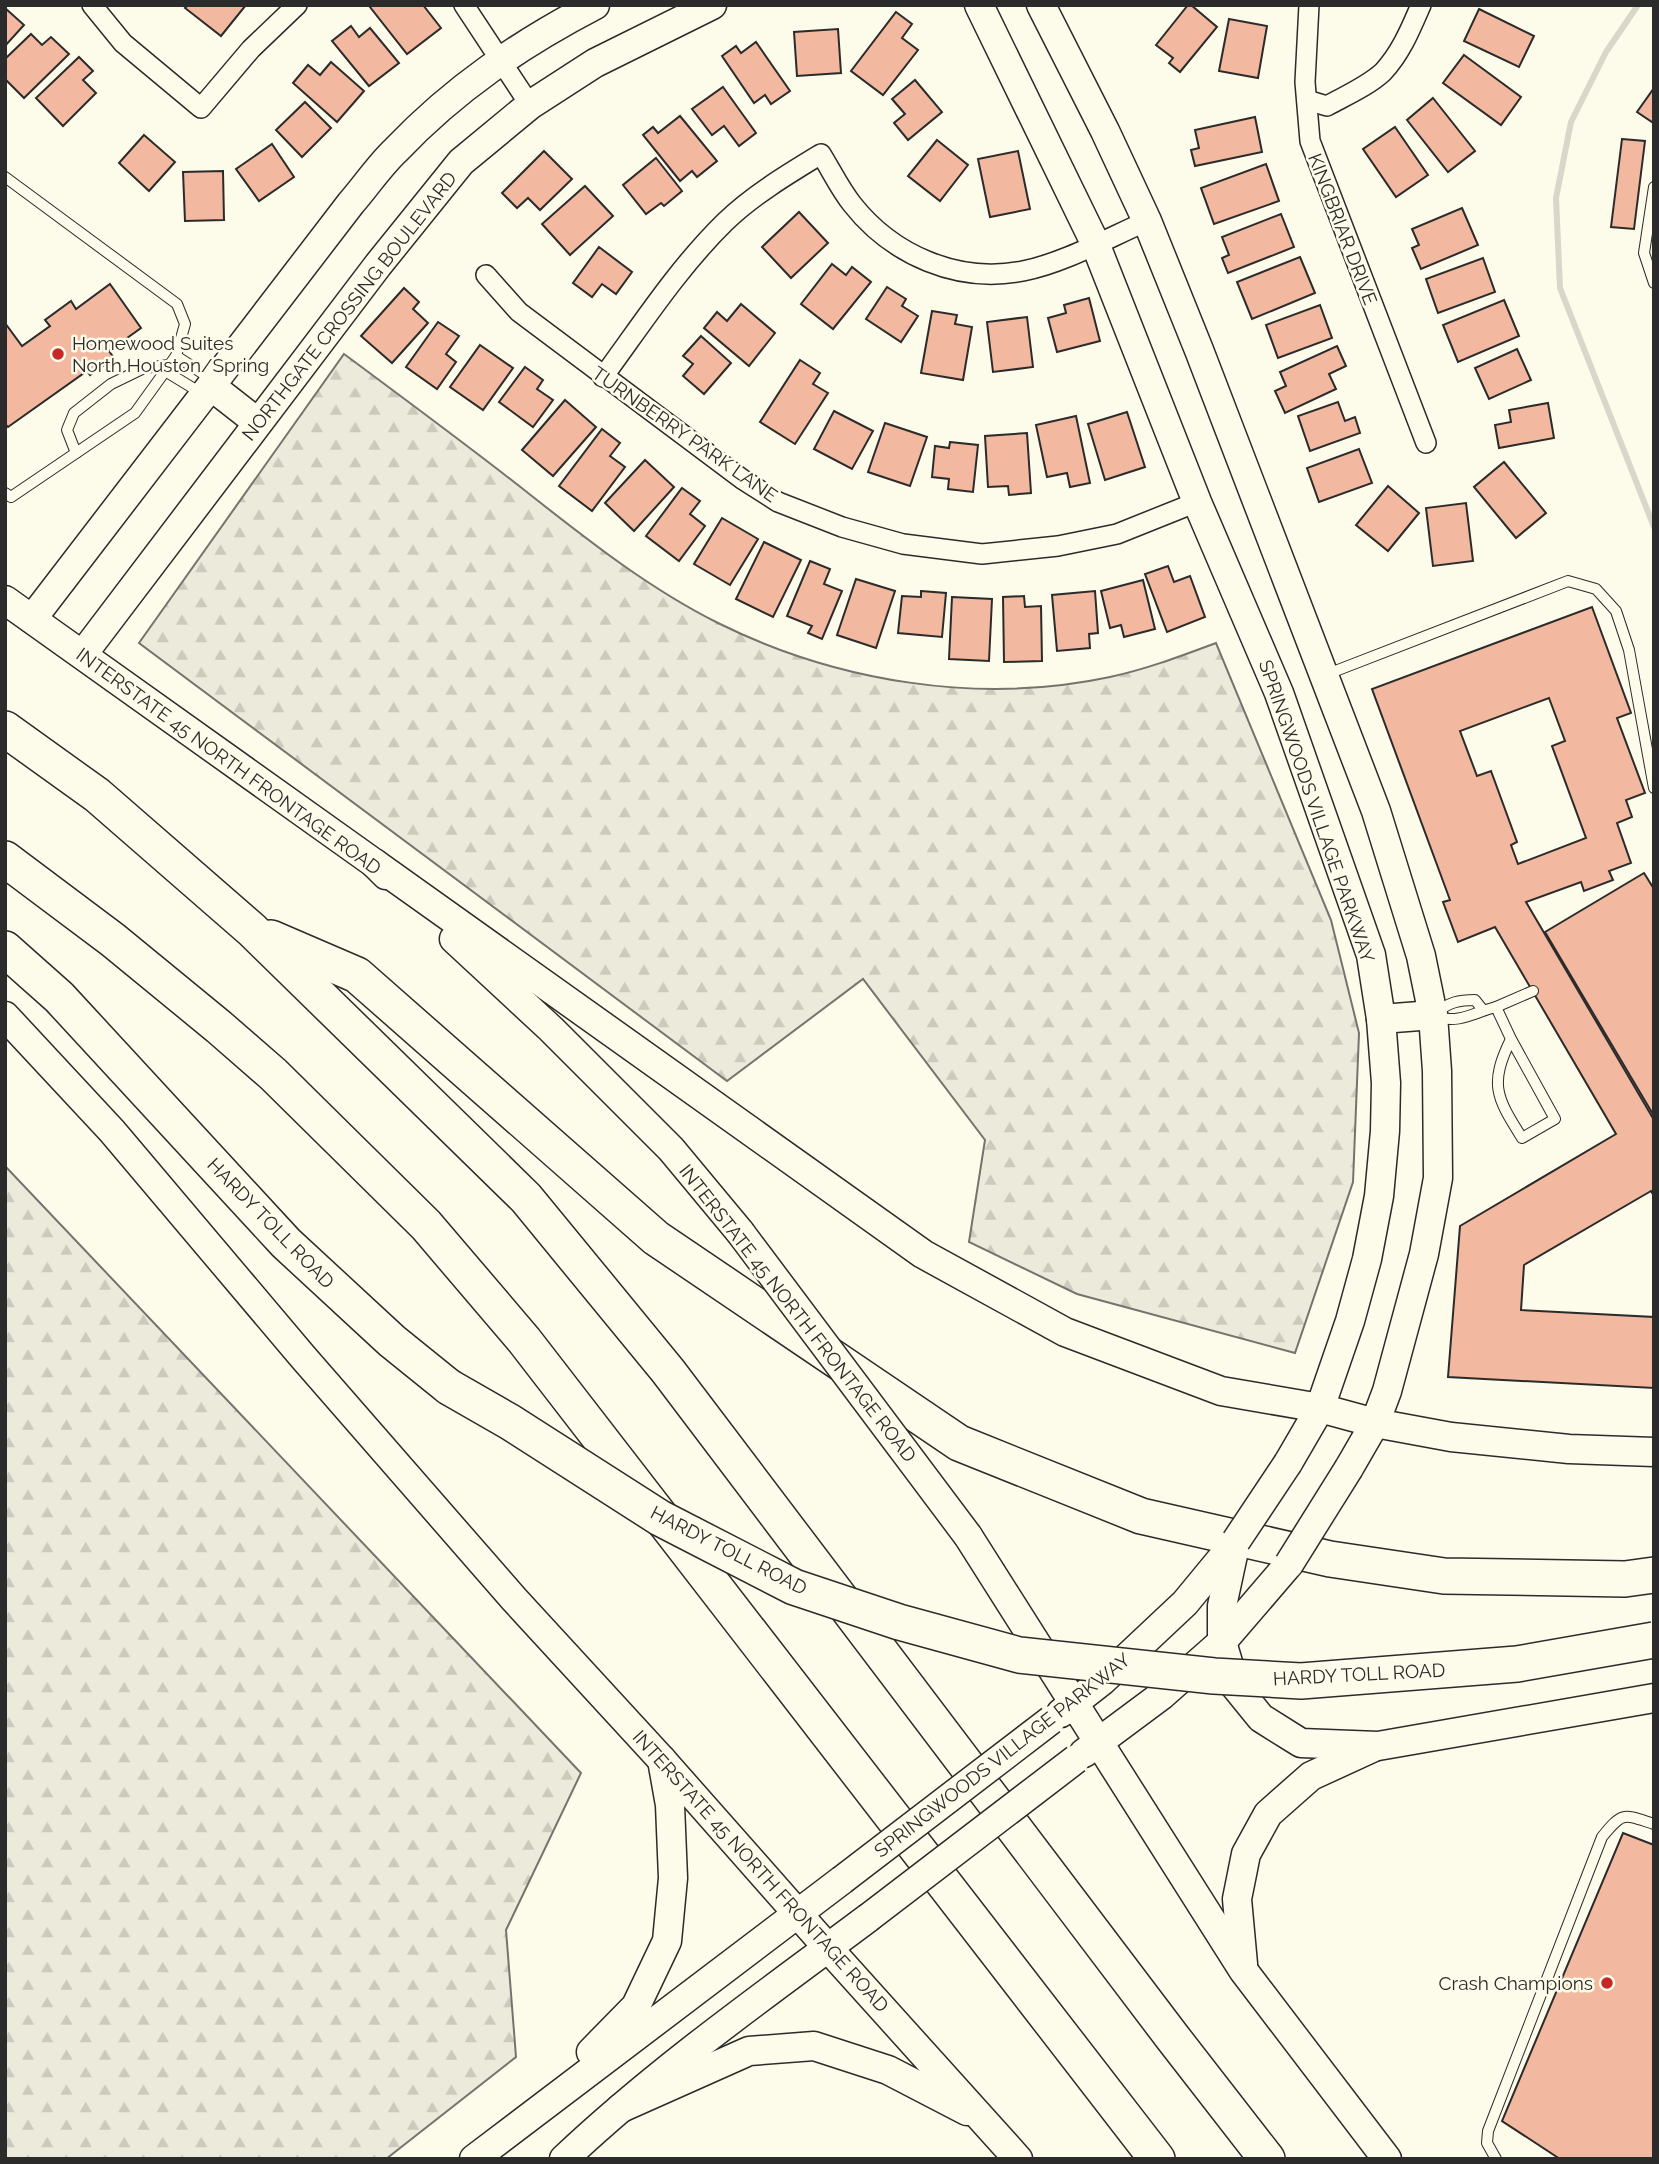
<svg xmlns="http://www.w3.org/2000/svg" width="1659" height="2164" font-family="Raleway,sans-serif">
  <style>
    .forest { fill: url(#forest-firs); stroke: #74746e; stroke-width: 2 }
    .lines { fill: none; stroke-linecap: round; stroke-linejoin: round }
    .stream { stroke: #d8d7c9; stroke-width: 6 }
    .building { fill: #f2b8a0; stroke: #2b2b2b; stroke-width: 2; fill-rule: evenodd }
    .lane-casing { stroke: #2b2b2b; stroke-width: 12 }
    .street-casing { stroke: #2b2b2b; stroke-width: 22 }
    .secondary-casing { stroke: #2b2b2b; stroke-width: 31 }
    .highway-casing { stroke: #2b2b2b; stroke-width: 38 }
    .lane { stroke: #fdfbea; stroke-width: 10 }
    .street { stroke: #fdfbea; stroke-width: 19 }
    .secondary { stroke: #fdfbea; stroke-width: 28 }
    .highway { stroke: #fdfbea; stroke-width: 35 }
    .secondary-bridge-casing { stroke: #2b2b2b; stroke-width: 31; stroke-linecap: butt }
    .highway-bridge-casing { stroke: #2b2b2b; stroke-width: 38; stroke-linecap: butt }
    .secondary-bridge { stroke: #fdfbea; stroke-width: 28 }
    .highway-bridge { stroke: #fdfbea; stroke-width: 35 }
    .poi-dot { fill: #c62828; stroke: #fdfbea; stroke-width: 2.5 }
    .labels { text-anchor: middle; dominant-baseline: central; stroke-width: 5; stroke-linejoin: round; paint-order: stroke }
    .street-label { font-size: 19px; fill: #2b2b2b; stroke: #fdfbea }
    .poi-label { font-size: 19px; fill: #2b2b2b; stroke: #fdfbea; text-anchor: start }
  </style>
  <defs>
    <pattern id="forest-firs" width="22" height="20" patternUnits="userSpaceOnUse" patternTransform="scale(1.75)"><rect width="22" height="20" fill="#ecebdb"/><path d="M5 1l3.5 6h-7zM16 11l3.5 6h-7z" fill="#cbcabc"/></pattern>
  </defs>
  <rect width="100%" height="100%" fill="#fdfbea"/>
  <g class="forest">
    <path d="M344 354C398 394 452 434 505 475 573 528 640 584 718 623 837 682 979 705 1110 677 1147 669 1181 656 1216 643L1331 920 1359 1033 1353 1182 1295 1353 1077 1294 969 1242 985 1140 863 979 727 1081 139 643Z"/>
    <path d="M5 1166 581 1773 506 1930 516 2057 386 2159H5Z"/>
  </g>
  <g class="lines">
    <path class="stream" d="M1638 5 1606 52 1571 122 1556 198 1560 288 1654 527"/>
  </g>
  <g class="building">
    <path d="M188 5H246L221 36 185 8Z"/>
    <path d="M373 5H423L441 28 407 54 370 7Z"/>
    <path d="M1188 5H1191L1217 27 1180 72 1169 63 1173 58 1156 45Z"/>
    <path d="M5 8 24 25 5 46Z"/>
    <path d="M1479 9 1534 36 1519 67 1464 41Z"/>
    <path d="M896 12 912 24 902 38 918 50 883 95 851 71Z"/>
    <path d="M1229 19 1267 26 1258 78 1219 71Z"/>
    <path d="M351 26 359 37 370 28 399 63 369 86 332 41Z"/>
    <path d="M838 29 841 73 797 76 794 32Z"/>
    <path d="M31 34 42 45 51 37 69 54 24 98 5 79V59Z"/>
    <path d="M756 42 790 91 771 104 765 95 754 103 722 56 736 46 741 53Z"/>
    <path d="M1464 55 1521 97 1501 125 1443 83Z"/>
    <path d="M79 57 93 71 83 80 96 93 63 126 36 98Z"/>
    <path d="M331 62 364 91 337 122 293 83 308 65 320 75Z"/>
    <path d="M915 80 942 112 908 140 894 123 905 114 892 99Z"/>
    <path d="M723 87 756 133 739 146 724 126 712 135 692 109Z"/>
    <path d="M1654 88V119L1652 122 1637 112Z"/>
    <path d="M1433 98 1475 151 1448 172 1407 120Z"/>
    <path d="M305 102 331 128 302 157 276 130Z"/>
    <path d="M680 116 717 161 697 177 692 171 680 181 643 135 653 127 658 133Z"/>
    <path d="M1255 117 1262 152 1195 166 1191 150 1199 148 1195 130Z"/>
    <path d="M1395 127 1428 175 1396 197 1363 149Z"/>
    <path d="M144 135 175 162 149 191 119 163Z"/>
    <path d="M1622 139 1645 141 1634 229 1611 227Z"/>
    <path d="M937 140 968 165 940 201 908 176Z"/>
    <path d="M272 144 294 177 259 201 236 169Z"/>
    <path d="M544 151 572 179 540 210 528 198 517 208 502 193Z"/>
    <path d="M1018 151 1030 209 990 217 978 159Z"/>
    <path d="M656 158 682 191 664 206 661 203 646 214 623 185Z"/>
    <path d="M1266 164 1279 201 1214 224 1201 188Z"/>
    <path d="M223 171 224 220 185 221 183 172Z"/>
    <path d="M585 186 613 216 570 255 542 224Z"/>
    <path d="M1462 208 1478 245 1421 269 1412 248 1419 245 1412 229Z"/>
    <path d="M799 212 828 243 791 278 762 247Z"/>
    <path d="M1281 214 1294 247 1228 273 1222 258 1229 255 1222 237Z"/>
    <path d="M599 247 632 272 616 294 602 284 592 297 573 283Z"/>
    <path d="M1300 257 1315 293 1252 319 1237 282Z"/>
    <path d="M1483 258 1495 292 1438 313 1426 279Z"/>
    <path d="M832 264 846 275 852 267 871 282 833 329 801 304Z"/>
    <path d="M110 284 141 328 109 351 114 358 90 375 87 371 8 427 5 424V323L22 346 50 326 45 320 71 301 76 309Z"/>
    <path d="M887 287 906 299 902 306 918 316 901 342 866 319Z"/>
    <path d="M404 288 419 302 413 309 428 323 392 363 361 336Z"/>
    <path d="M1089 298 1100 341 1057 352 1048 318 1066 313 1064 305Z"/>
    <path d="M1504 300 1519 336 1458 362 1443 325Z"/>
    <path d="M741 304 775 333 749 366 704 328 717 312 727 321Z"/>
    <path d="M1320 305 1332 338 1278 358 1266 325Z"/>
    <path d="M932 311 957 315 955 324 972 327 963 380 921 373Z"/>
    <path d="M1027 317 1033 367 993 372 987 322Z"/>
    <path d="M438 322 459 336 446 354 456 362 437 389 406 367Z"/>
    <path d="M701 336 731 363 704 394 683 376 693 364 683 356Z"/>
    <path d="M480 345 513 368 483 410 450 387Z"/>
    <path d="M1337 346 1346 366 1329 374 1336 389 1285 413 1275 391 1286 386 1280 372Z"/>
    <path d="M1517 349 1531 380 1489 399 1475 368Z"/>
    <path d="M800 360 820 373 813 384 828 393 795 444 760 422Z"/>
    <path d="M525 367 543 380 537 389 553 400 533 427 499 402Z"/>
    <path d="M565 400 596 427 553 476 522 450Z"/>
    <path d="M1338 402 1345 421 1355 417 1360 433 1310 451 1298 416Z"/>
    <path d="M1548 403 1554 438 1499 448 1495 425 1511 422 1509 410Z"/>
    <path d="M834 411 873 431 852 469 814 449Z"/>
    <path d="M1127 412 1145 467 1105 480 1088 424Z"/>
    <path d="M1076 416 1090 483 1070 487 1067 473 1047 477 1036 425Z"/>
    <path d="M885 423 927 437 910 486 868 472Z"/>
    <path d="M602 429 620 443 610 456 625 467 592 511 559 486Z"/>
    <path d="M1027 433 1031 493 1009 495 1008 486 988 487 985 436Z"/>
    <path d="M950 442 978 445 973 492 948 489 949 479 932 477 935 446 949 448Z"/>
    <path d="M1359 449 1372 483 1319 502 1307 468Z"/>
    <path d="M645 460 674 487 634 531 605 503Z"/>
    <path d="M1504 462 1546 513 1516 538 1474 487Z"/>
    <path d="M1388 486 1419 513 1388 551 1356 525Z"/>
    <path d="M682 488 700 501 690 514 705 526 679 561 646 536Z"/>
    <path d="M1466 503 1473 561 1433 566 1426 508Z"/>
    <path d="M722 518 758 539 730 585 694 564Z"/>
    <path d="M764 542 801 560 773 617 736 599Z"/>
    <path d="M810 561 830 569 824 584 842 591 822 639 808 633 812 626 787 616Z"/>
    <path d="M1168 566 1174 582 1190 576 1205 617 1167 632 1145 574Z"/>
    <path d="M856 579 895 591 876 648 837 635Z"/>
    <path d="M1143 580 1155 629 1124 637 1121 625 1110 628 1101 591Z"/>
    <path d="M921 591 946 593 942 637 898 633 902 596 921 597Z"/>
    <path d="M1095 591 1098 633 1089 634 1090 648 1057 651 1052 595Z"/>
    <path d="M1024 596 1025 607 1041 606 1042 661 1004 662 1003 597Z"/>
    <path d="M952 597 992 599 989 661 949 659Z"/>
    <path d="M1592 607 1631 713 1617 718 1645 793 1626 800 1632 817 1617 823 1631 863 1609 871 1613 880 1584 891 1581 882 1526 902 1654 1120V1196L1651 1191 1524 1265 1521 1310 1654 1317V1388L1448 1377 1460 1226 1616 1134 1495 927 1458 942 1443 902 1450 900 1372 689ZM1549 698 1565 741 1552 746 1586 838 1518 864 1511 845 1517 842 1491 771 1477 776 1460 731Z"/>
    <path d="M1644 873 1654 889V1116L1545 932Z"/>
    <path d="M1623 1833 1654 1845V2159H1560L1502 2121Z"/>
  </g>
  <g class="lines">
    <g class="lane-casing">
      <g id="lane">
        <path d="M5 177 177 304 185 324 176 356 135 413 11 497 5 493"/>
        <path d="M1654 187 1644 253 1654 283"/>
        <path d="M176 356 213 380"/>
        <path d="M165 371 201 393"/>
        <path d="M76 453 67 430 74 413 111 384 144 368 169 365"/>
        <path d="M1325 675 1568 581 1596 589 1616 611 1629 650 1654 788"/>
        <path d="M1496 1007 1533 991"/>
        <path d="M1436 1013C1449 1002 1459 1000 1475 1000L1483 1010"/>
        <path d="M1437 1017C1459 1024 1475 1012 1496 1007L1511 1039C1489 1084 1496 1097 1522 1138L1555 1119 1511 1039"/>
        <path d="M1496 2159 1487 2143 1488 2131 1602 1837C1623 1811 1623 1814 1654 1824"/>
      </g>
    </g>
    <g class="street-casing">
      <g id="street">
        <path d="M92 5 123 43 201 108 251 49 297 5"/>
        <path d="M464 5 530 105"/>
        <path d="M1309 5 1305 82 1310 141 1426 443"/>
        <path d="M1307 100 1327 106C1345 96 1368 86 1383 72 1401 53 1411 28 1421 5"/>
        <path d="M486 275 519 312 742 479 778 502 842 527 903 544 982 554 1058 546 1117 534 1197 502"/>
        <path d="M603 377C642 324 678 268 725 222 753 195 788 174 821 154 831 170 840 189 852 204 892 255 958 284 1023 271 1064 263 1108 238 1147 221"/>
      </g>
    </g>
    <g class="secondary-casing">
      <g id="secondary">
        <path d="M979 5 1095 243 1197 502 1279 693 1371 955 1381 1019 1386 1083 1385 1131 1379 1196 1367 1259 1350 1321 1320 1408 1288 1463"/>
        <path d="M1041 5 1105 131 1147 221 1199 350 1376 811 1421 956 1433 1015 1437 1071 1438 1178 1424 1254 1387 1391 1375 1423 1349 1468"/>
        <path d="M211 386 257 422"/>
        <path d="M5 600 374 863 386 875"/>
        <path d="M32 619 351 203C366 186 379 166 396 150 454 89 520 44 595 5"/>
        <path d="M83 654 378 265 461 162 530 105 595 63 712 5"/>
        <path d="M374 863 923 1254 1065 1332 1221 1391 1320 1408 1375 1423 1451 1437 1569 1449 1654 1452"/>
        <path d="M454 939 551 1029 671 1149 740 1232"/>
        <path d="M5 1016 112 1131 303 1357 514 1599 662 1760 828 1948 1018 2159"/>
        <path d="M1381 1019 1433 1015"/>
        <path d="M968 1536 1243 1970 1387 2159"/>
        <path d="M1236 1541 1222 1606V1642L1235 1686 1261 1718 1301 1743 1378 1746 1654 1698"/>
        <path d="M1061 1713 1102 1681 1185 1603 1232 1546"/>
        <path d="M1084 1753 1162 1695 1222 1642 1289 1564"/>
        <path d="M1243 1964 1237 1899 1246 1854 1268 1814 1311 1776 1372 1748"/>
        <path d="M591 2052 636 2006 667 1941 673 1878 670 1805 662 1760"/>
        <path d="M621 2108 749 2051 814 2046 888 2070 967 2111"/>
        <path d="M474 2159 842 1880"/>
        <path d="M564 2159C658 2070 765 1995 868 1918"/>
      </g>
    </g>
    <g class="highway-casing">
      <g id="highway">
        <path d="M5 729 97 795 252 930 526 1198 668 1371 1173 2038 1267 2159"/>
        <path d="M5 859 113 940 219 1027 273 1074 426 1225 524 1340 1157 2159"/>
        <path d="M271 938 357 975 656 1238 959 1443 1141 1516 1330 1559 1444 1576 1625 1579 1654 1575"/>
        <path d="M5 949 59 997 286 1243 392 1341 449 1387"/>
      </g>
    </g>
    <use href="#lane" class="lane"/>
    <use href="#street" class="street"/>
    <use href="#secondary" class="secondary"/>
    <use href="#highway" class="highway"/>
    <g class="secondary-bridge-casing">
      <g id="secondary-bridge">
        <path d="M740 1232 968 1536"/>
        <path d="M1236 1541 1288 1463"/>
        <path d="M1289 1564 1349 1468"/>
        <path d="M842 1880 1051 1720"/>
        <path d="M868 1918 1076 1759"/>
      </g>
    </g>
    <g class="highway-bridge-casing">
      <path id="highway-bridge" d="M449 1387 510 1422 660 1518 794 1587 899 1622 1019 1655 1214 1676 1301 1681 1517 1664 1654 1640"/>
    </g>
    <use href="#secondary-bridge" class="secondary-bridge"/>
    <use href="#highway-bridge" class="highway-bridge"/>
  </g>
  <g class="poi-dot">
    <circle cx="58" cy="354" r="7"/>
    <circle cx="1607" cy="1983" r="7"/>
  </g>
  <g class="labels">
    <g class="street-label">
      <text transform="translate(1343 229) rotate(69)">KINGBRIAR DRIVE</text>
      <text transform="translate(349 306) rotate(-52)">NORTHGATE CROSSING BOULEVARD</text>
      <text transform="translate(685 434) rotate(35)">TURNBERRY PARK LANE</text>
      <text transform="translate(229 761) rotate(36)">INTERSTATE 45 NORTH FRONTAGE ROAD</text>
      <text transform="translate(1317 811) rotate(71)">SPRINGWOODS VILLAGE PARKWAY</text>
      <text transform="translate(271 1223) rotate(46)">HARDY TOLL ROAD</text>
      <text transform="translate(798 1313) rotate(52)">INTERSTATE 45 NORTH FRONTAGE ROAD</text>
      <text transform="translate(729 1550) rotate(27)">HARDY TOLL ROAD</text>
      <text transform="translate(1359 1674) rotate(-3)">HARDY TOLL ROAD</text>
      <text transform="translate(1002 1755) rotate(-38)">SPRINGWOODS VILLAGE PARKWAY</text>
      <text transform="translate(761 1871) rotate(48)">INTERSTATE 45 NORTH FRONTAGE ROAD</text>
    </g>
    <g class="poi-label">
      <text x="72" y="343">Homewood Suites<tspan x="72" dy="22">North Houston/Spring</tspan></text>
      <text x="1593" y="1983" text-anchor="end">Crash Champions</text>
    </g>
  </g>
  <rect width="1659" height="2164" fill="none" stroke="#2b2b2b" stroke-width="14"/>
</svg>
